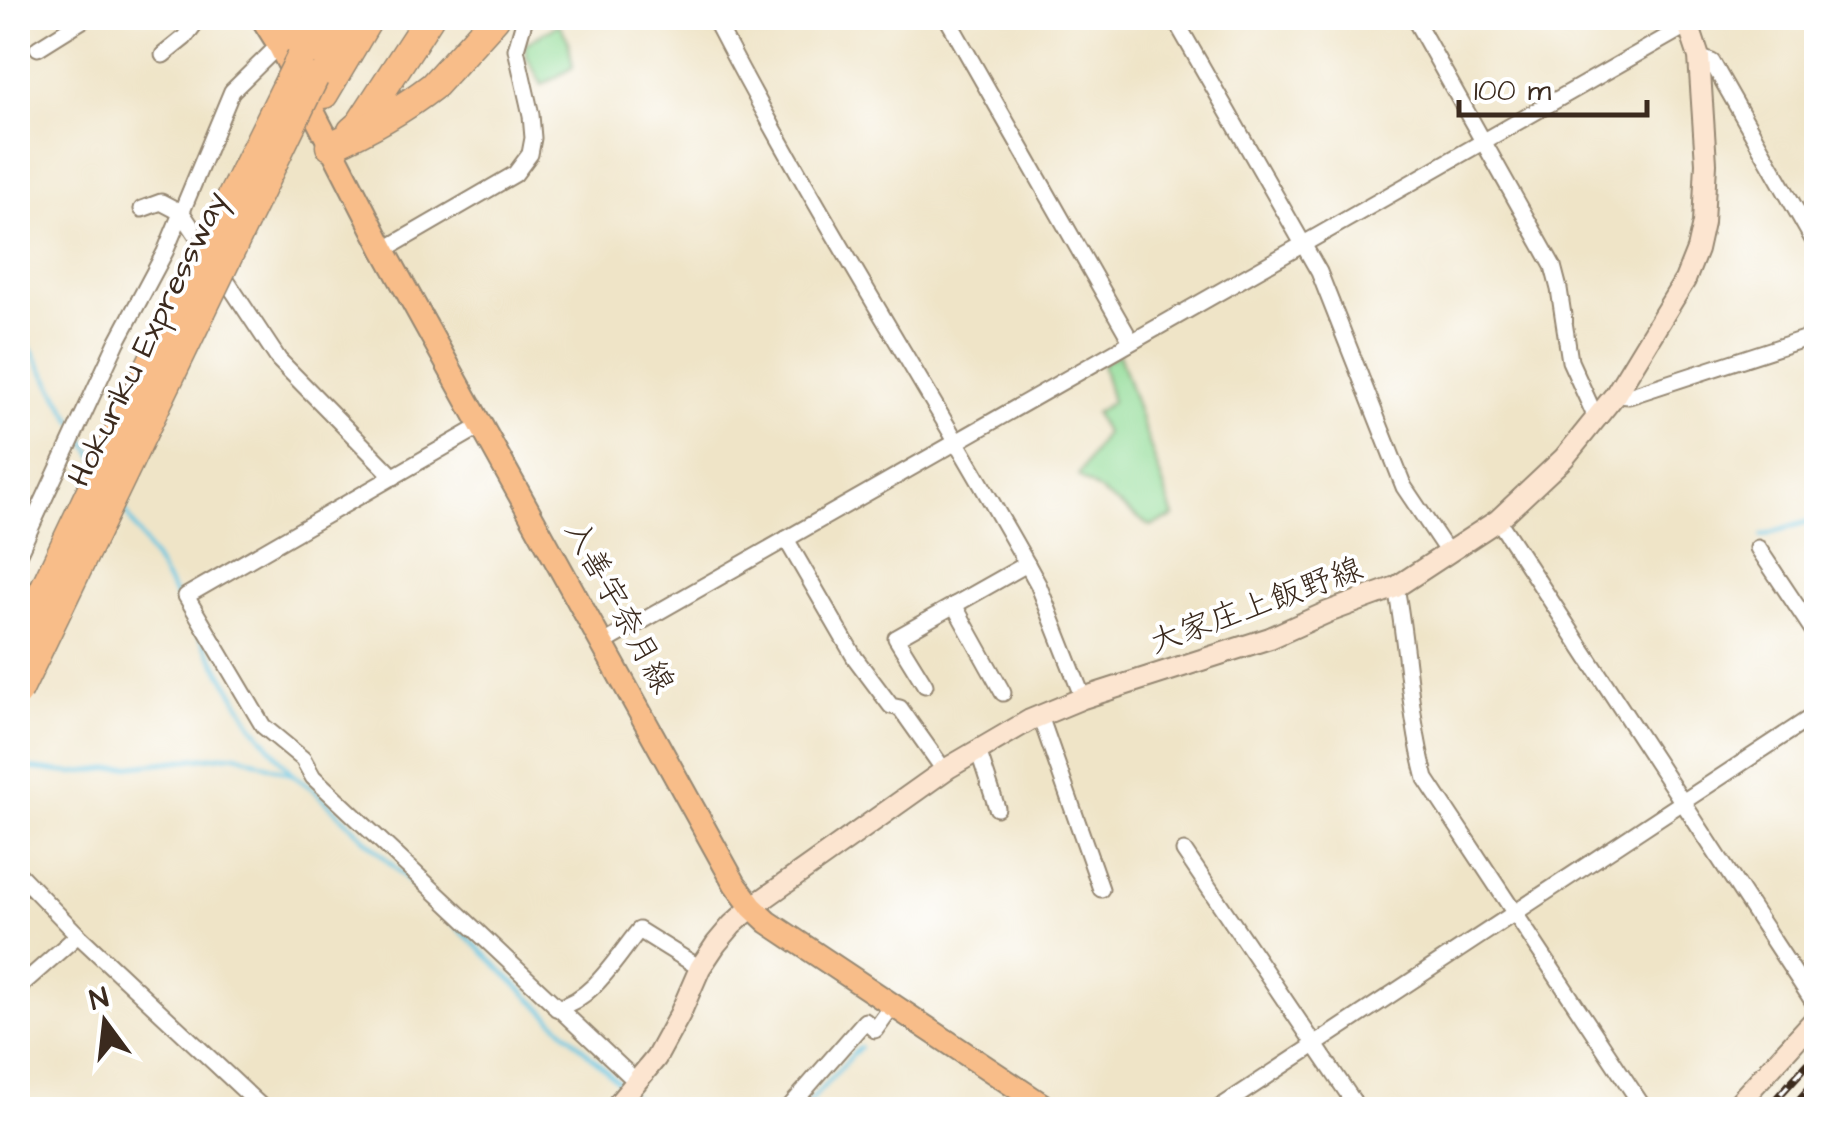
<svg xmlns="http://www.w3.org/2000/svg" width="1834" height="1127" font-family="'Architects Daughter','Klee One',sans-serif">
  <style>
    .green { fill: #92dc97; stroke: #66835a; stroke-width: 2.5 }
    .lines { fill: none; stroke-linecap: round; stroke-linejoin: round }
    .stream { stroke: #63c4e1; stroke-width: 4 }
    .street-casing { stroke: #958772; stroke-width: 19 }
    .secondary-casing { stroke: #958772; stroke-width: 24 }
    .primary-casing { stroke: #958772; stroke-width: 26 }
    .highway-casing { stroke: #958772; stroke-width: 31 }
    .street { stroke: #fff; stroke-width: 15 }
    .secondary { stroke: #fce5d0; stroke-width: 20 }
    .primary { stroke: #f8bd89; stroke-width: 22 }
    .highway { stroke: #f8bd89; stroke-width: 28 }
    .rail-casing { stroke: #3b2a1e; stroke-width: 8 }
    .rail { stroke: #fff; stroke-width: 4; stroke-dasharray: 11; stroke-linecap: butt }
    .highway-bridge-casing { stroke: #958772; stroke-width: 31; stroke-linecap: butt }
    .highway-bridge { stroke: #f8bd89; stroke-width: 28 }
    .labels { text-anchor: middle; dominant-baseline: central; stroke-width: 8; stroke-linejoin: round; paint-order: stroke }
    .street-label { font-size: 32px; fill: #3b2a1e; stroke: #fff }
  </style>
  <rect width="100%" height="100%" fill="#fff"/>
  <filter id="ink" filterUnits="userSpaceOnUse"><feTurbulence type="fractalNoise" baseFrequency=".01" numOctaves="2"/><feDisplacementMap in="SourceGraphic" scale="20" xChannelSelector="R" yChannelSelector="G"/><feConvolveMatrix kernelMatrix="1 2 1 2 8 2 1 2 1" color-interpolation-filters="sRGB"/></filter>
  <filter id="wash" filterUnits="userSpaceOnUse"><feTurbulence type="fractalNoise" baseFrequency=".0048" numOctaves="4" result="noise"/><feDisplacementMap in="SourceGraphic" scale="40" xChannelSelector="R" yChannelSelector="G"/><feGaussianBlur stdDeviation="2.25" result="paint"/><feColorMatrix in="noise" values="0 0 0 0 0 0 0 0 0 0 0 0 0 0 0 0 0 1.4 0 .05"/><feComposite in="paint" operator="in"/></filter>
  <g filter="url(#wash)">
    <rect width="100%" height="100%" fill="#efe4c7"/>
    <g class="green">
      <path d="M559 24 568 40 573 67 542 85 526 55 525 44Z"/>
      <path d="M1119 354 1174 517 1150 526 1078 476 1105 433 1095 413 1112 402 1102 364Z"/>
    </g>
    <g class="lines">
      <g class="stream">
        <path d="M18 328 74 423"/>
        <path d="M79 431 95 458"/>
        <path d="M122 505 251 723 293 775"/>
        <path d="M1762 536 1816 519"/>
        <path d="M18 765 20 767 72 773 237 754 293 775 313 789 622 1086"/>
        <path d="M633 1096 647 1110"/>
        <path d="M802 1110 860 1047"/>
      </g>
    </g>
  </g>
  <g filter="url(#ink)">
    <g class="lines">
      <g class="street-casing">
        <g id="street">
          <path d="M714 18C810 204 924 381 1027 564L1038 584 1083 698"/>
          <path d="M947 18 1131 341"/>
          <path d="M1174 18 1319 272 1404 487 1449 554"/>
          <path d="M1414 18 1553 266 1559 289 1570 361 1596 418"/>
          <path d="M38 48 86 18"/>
          <path d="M163 55 184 38 199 18"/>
          <path d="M1699 57 1712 62 1816 245"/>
          <path d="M142 209 161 202 182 213 208 252"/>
          <path d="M384 250 515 174 530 154 533 138 531 115 516 49 525 18"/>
          <path d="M220 271 279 360 394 477"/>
          <path d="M1615 395 1629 396 1816 335"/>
          <path d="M481 426 186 596 263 726 303 759 313 777 637 1082"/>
          <path d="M1498 520 1816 1006"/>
          <path d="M786 539 855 658 891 706 900 708 944 770"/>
          <path d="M1758 548 1816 635"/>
          <path d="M18 555 117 342 165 252 232 91 279 45"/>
          <path d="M1396 587C1408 650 1409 716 1426 779L1645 1110"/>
          <path d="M954 605 1003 693"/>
          <path d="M602 644 1700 18"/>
          <path d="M925 685 896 638 1027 564"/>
          <path d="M1040 716 1101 889"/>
          <path d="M978 750 997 808"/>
          <path d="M1184 851 1359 1110"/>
          <path d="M18 873 78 935 265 1110"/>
          <path d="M18 988 78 935"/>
          <path d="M556 1008C593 1000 616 958 639 930L700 968"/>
          <path d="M787 1110 865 1021 875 1030 893 1005"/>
          <path d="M1216 1110 1816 714"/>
          <path d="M1671 1110H1678"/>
        </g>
      </g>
      <g class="secondary-casing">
        <g id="secondary">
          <path d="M613 1110 656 1058 680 1014 700 968 716 944 732 925 752 907 948 768 1030 720 1083 698 1270 638 1328 612 1396 587 1498 520 1564 458 1615 395 1685 280 1697 250 1703 223 1706 163 1699 57 1686 18"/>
          <path d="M1732 1110 1816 1018"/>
        </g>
      </g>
      <g class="primary-casing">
        <path id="primary" d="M262 18 279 45 384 250 735 884 752 907 768 922 1050 1110"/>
      </g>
      <g class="highway-casing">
        <g id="highway">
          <path d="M289 39 298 18"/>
          <path d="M301 57 321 18"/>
          <path d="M320 65 345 18"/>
          <path d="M324 94 369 18"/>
          <path d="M352 131 360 124 429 18"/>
          <path d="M330 146C366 130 402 110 433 86L495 18"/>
        </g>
      </g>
      <use href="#street" class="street"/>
      <use href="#secondary" class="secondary"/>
      <use href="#primary" class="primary"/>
      <use href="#highway" class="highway"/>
      <g class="rail-casing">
        <g id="rail">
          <path d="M1766 1110 1816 1055"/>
          <path d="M1790 1110 1816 1081"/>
        </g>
      </g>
      <use href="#rail" class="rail"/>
      <g class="highway-bridge-casing">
        <g id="highway-bridge">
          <path d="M18 644 190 281 301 57"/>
          <path d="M18 692 314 78"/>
        </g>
      </g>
      <use href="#highway-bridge" class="highway-bridge"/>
    </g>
  </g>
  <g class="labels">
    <g class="street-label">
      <text transform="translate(148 339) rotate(-64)">Hokuriku Expressway</text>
      <text transform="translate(1256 606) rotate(-20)">大家庄上飯野線</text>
      <text transform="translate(619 607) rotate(61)">入善宇奈月線</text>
    </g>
  </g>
  <rect width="1834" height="1127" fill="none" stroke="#fff" stroke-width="60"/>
  <g transform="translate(105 1022) rotate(345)" stroke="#ffffff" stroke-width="8" paint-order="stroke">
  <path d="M0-8L18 38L0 25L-18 38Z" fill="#3b2a1e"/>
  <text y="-15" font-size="28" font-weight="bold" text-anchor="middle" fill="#3b2a1e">N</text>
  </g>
  <path d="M1459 100v15h188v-15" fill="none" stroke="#3b2a1e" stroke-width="5"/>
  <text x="1474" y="100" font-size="30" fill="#3b2a1e" stroke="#ffffff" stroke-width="8" paint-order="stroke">100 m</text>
</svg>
